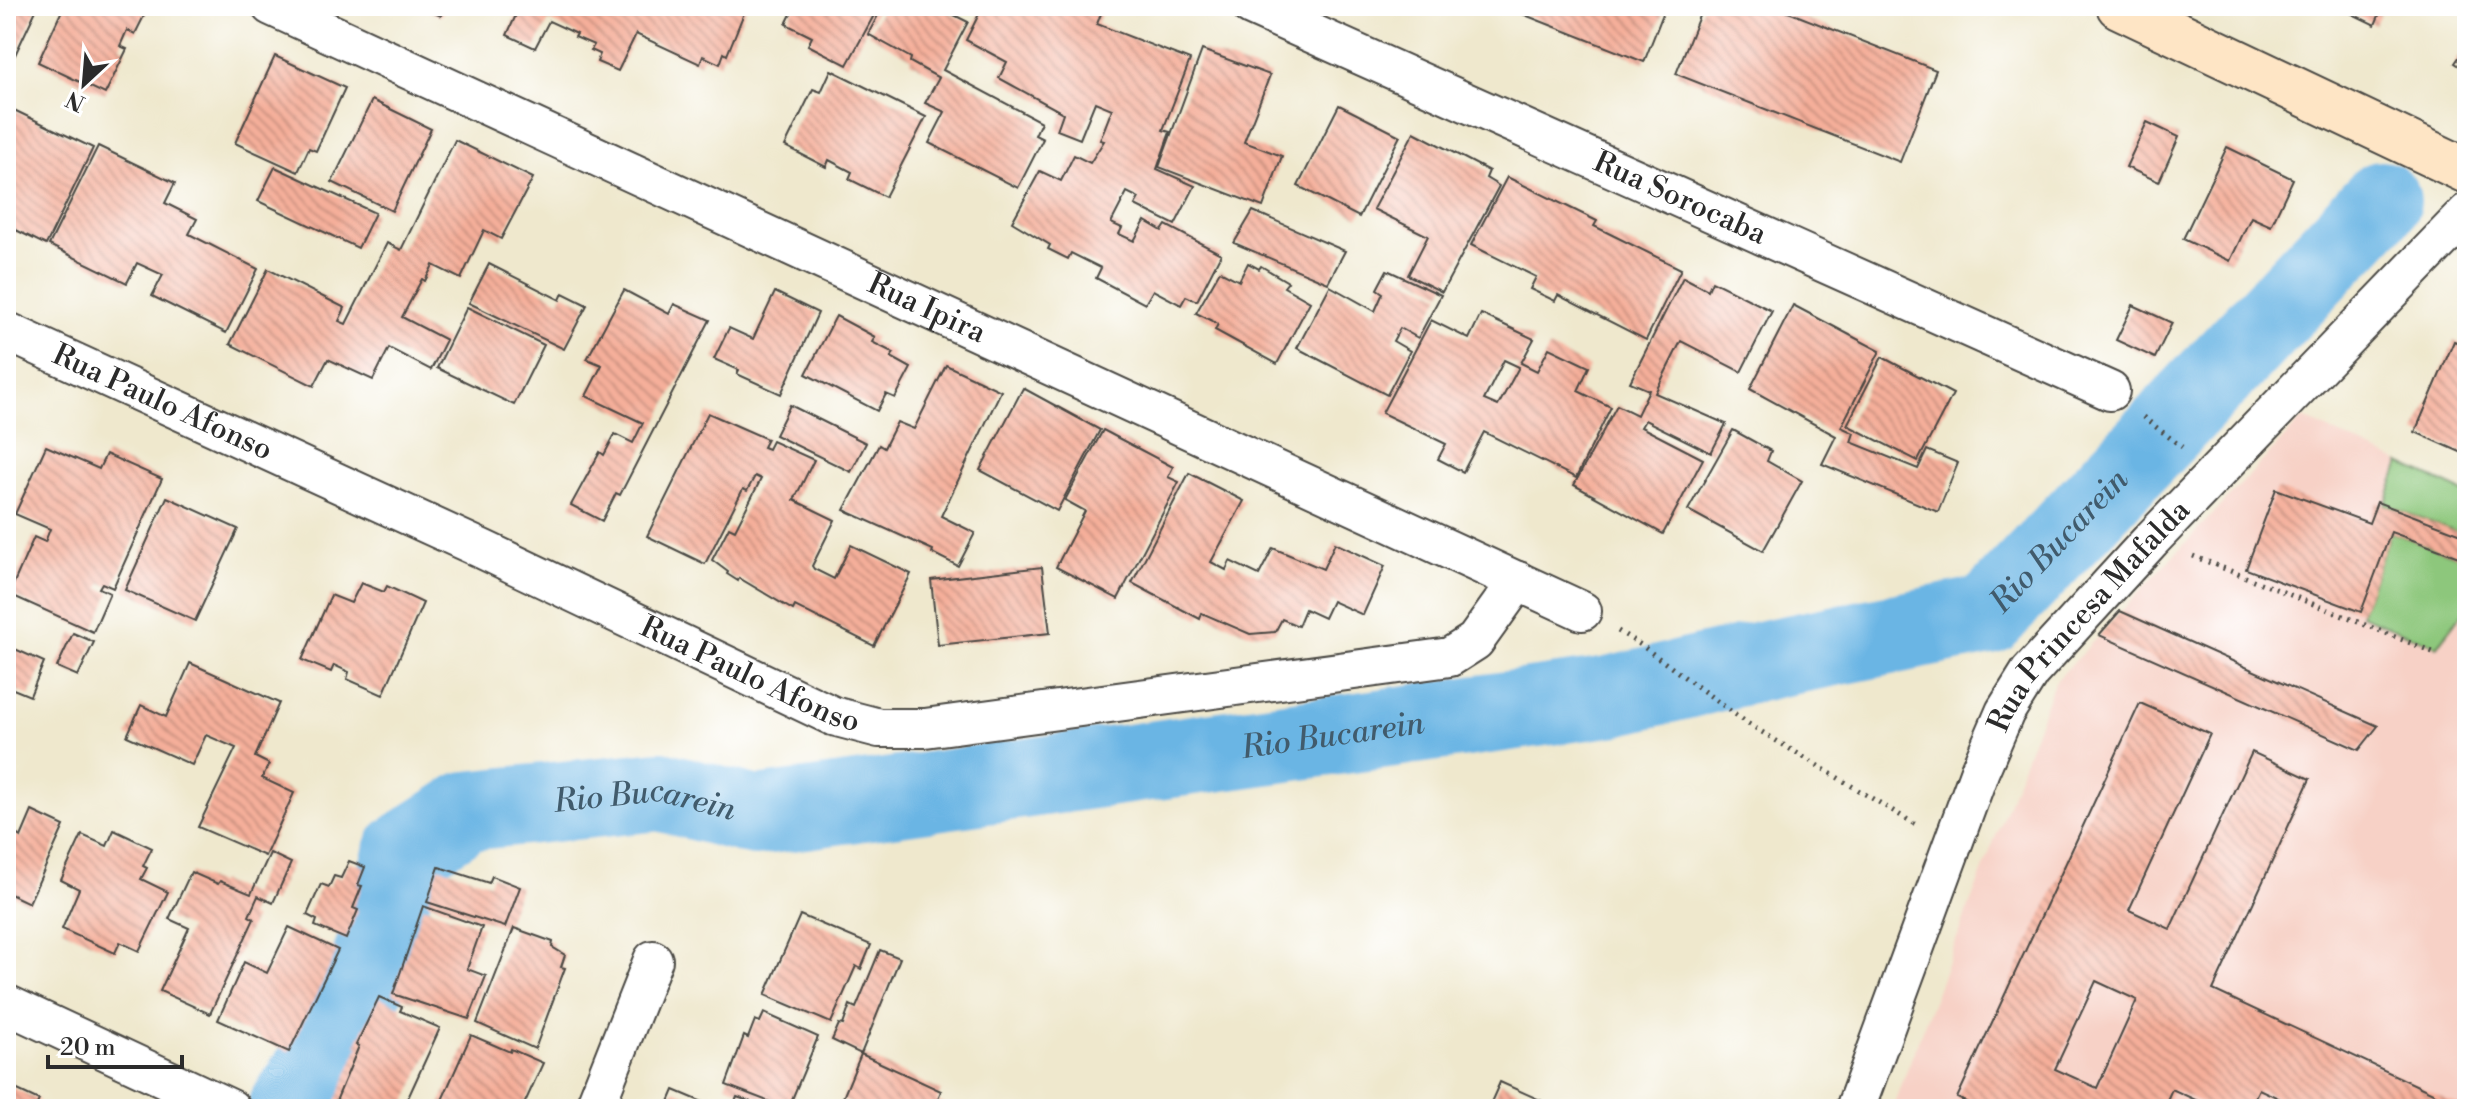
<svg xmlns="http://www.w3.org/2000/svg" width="2473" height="1115" font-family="'Libre Bodoni',serif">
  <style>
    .built { fill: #f7d1c6 }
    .green { fill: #8dc77b; stroke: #5c7953; stroke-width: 2 }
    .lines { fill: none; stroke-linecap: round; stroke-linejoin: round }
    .river { stroke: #6bb5e4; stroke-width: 80 }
    .building { fill: url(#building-back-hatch); fill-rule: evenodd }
    .minor-casing { stroke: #484743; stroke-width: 42 }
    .secondary-casing { stroke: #484743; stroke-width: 48 }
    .path { stroke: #484743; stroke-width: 5; stroke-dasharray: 2 6; stroke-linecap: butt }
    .minor { stroke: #fff; stroke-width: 38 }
    .secondary { stroke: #fee5c5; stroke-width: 44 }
    .labels { text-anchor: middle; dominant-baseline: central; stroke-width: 6; stroke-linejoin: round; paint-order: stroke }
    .street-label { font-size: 30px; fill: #2b2b2b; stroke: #fff }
    .water-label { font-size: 32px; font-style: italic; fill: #415b6c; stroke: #fff }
  </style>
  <defs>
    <pattern id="building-back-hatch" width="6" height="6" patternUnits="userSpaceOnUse" patternTransform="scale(2)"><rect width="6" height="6" fill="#f5af9a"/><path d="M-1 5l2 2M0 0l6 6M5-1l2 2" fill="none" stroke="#c78f7e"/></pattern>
  </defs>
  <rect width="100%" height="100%" fill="#fff"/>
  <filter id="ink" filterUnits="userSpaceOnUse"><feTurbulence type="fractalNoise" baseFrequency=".0125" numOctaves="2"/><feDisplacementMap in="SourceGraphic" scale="16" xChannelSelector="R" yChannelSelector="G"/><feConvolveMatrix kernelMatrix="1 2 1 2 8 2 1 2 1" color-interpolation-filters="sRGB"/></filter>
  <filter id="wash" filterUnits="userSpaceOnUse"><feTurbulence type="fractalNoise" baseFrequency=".006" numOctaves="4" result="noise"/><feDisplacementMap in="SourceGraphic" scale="32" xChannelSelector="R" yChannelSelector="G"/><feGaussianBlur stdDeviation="1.8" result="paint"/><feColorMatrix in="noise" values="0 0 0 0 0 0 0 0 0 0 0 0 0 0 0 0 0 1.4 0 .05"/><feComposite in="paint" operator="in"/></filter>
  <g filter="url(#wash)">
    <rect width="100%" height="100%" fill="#efe8cd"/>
    <path class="built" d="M2303 418 2467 494V1109H1892L2054 683Z"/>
    <g class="green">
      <path d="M2400 463 2467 494V536L2385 505Z"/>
      <path d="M2391 532 2467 560V607L2437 646 2360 615Z"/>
    </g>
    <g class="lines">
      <path class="river" id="s1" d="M287 1109 360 999 404 852 467 811 660 791 756 816 1609 697 1774 658 1989 615 2381 201"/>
    </g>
    <g id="blocks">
      <g class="building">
        <path d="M6 6H38L15 55 6 51Z"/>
        <path d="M64 6H149L135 34 127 30 120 46 127 49 105 94 38 62Z"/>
        <path d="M418 6H445L441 16Z"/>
        <path d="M520 6H741L746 8 727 55 724 53 720 64 703 56 700 64 636 34 618 71 597 62 600 54 591 50 594 45 575 37 577 34 549 21 535 48 507 35Z"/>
        <path d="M795 6H879L847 65 808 45 812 37 786 24Z"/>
        <path d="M883 6H953L950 13 968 22 943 70 1041 122 1035 135 1043 139 1018 188 929 143 945 112 925 103 939 78 910 62 911 58 868 34Z"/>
        <path d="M983 6H1104L1097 24 1190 60 1163 130 1170 132 1157 169 1195 186 1175 225 1135 205 1139 198 1127 192 1111 223 1122 228 1119 234 1134 241 1145 221 1162 231 1166 225 1221 254 1197 301 1186 296 1181 305 1153 290 1145 304 1096 278 1101 268 1071 253 1068 259 1048 249 1050 245 1012 222 1040 171 1061 181 1074 155 1090 163 1104 141 1100 140 1112 109 1095 102 1080 139 1057 130 1063 113 999 78 1007 62 966 40Z"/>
        <path d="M1502 6H1666L1644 62Z"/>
        <path d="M1703 6H1773L1936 70 1900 162 1676 74Z"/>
        <path d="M2343 6H2383L2375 25 2342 9Z"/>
        <path d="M2467 46V71L2455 63Z"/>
        <path d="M1202 50 1270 75 1244 142 1282 156 1263 207 1159 167Z"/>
        <path d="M275 56 345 88 316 151 309 148 298 172 235 143Z"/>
        <path d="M831 70 926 117 885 197 849 179 852 172 829 160 826 167 785 146 813 89 821 92Z"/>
        <path d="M372 100 431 129 392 211 332 182Z"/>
        <path d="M1339 105 1400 136 1359 217 1298 186Z"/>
        <path d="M14 110 93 148 46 245 16 230 14 235 6 232V127Z"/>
        <path d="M2147 122 2179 137 2159 182 2126 167Z"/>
        <path d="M1414 132 1489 171 1486 178 1499 186 1442 292 1408 275 1428 236 1373 209Z"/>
        <path d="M455 140 533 178 501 239 484 230 461 279 433 265 425 281 422 279 402 317 446 340 431 370 389 348 373 380 328 359 314 386 230 344 268 269 345 308 339 321 346 324 387 243 401 250Z"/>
        <path d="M98 146 175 183 165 203 197 219 189 234 258 269 226 333 152 296 163 275 137 263 127 283 49 245Z"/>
        <path d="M2227 147 2293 179 2271 226 2251 217 2230 261 2183 239Z"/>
        <path d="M275 167 375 213 358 248 258 201Z"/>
        <path d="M1507 177 1597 221 1594 226 1681 269 1646 340 1558 295 1555 301 1530 289 1536 277 1471 245Z"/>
        <path d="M1253 211 1345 251 1328 283 1234 243Z"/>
        <path d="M1248 263 1259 269 1261 266 1288 282 1284 287 1310 302 1277 364 1215 330 1218 324 1196 313 1220 271 1239 281Z"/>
        <path d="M489 264 560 300 563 293 587 305 564 349 469 303Z"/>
        <path d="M1387 270 1441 295 1418 338 1400 328 1393 341 1410 351 1387 395 1297 348 1330 286 1375 311 1383 293 1377 289Z"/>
        <path d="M1683 277 1708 290 1712 281 1772 311 1741 372 1681 341 1655 393 1726 424 1711 453 1645 420 1641 427 1703 459 1663 534 1574 485 1617 405 1637 415 1649 390 1630 382Z"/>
        <path d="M624 290 669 314 674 304 710 320 620 495 616 493 602 521 571 505 600 452 604 455 615 434 633 443 643 423 586 396 602 365 587 359Z"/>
        <path d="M775 292 818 313 781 394 737 374 739 370 714 359 729 328 753 339Z"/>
        <path d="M1793 305 1880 351 1841 427 1854 433 1851 442 1918 469 1927 450 1958 463 1938 512 1822 464 1836 436 1750 389Z"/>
        <path d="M2133 305 2172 323 2155 358 2116 340Z"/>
        <path d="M467 307 544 345 514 405 437 368Z"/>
        <path d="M1481 314 1534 339 1521 363 1537 371 1549 348 1589 367 1578 391 1611 407 1576 478 1484 432 1463 472 1438 459 1446 444 1382 413 1431 320 1469 339ZM1504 360 1519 367 1498 406 1484 400Z"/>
        <path d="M836 316 875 337 872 342 894 353 891 357 911 368 895 398 886 394 877 411 806 374Z"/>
        <path d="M2454 341 2467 346V455L2415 432Z"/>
        <path d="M1882 357 1953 394 1918 461 1847 425Z"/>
        <path d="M946 365 1001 391 941 516 975 533 958 566 932 553 933 550 844 510 879 445 884 448 897 422 914 429Z"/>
        <path d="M1023 388 1100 430 1057 511 980 470Z"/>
        <path d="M790 405 866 443 851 472 775 435Z"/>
        <path d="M708 413 767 439 763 447 768 449 772 441 814 460 794 500 835 520 812 566 814 569 834 579 851 545 911 574 874 646 795 606 793 610 739 578 738 581 727 574 728 572 712 560 729 527 735 530 761 479 755 476 747 491 743 489 705 564 647 536Z"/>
        <path d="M1103 430 1173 467 1168 477 1179 482 1118 599 1056 567 1085 511 1065 500Z"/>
        <path d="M1733 430 1771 451 1767 461 1802 481 1763 551 1688 510Z"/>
        <path d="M46 446 99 469 106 454 162 479 113 588 102 583 99 588 110 593 93 632 9 594 34 537 45 542 50 529 15 514Z"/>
        <path d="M1189 473 1244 501 1211 562 1226 570 1230 561 1259 575 1273 548 1323 569 1335 543 1385 566 1363 615 1332 601 1324 618 1305 609 1298 626 1282 619 1275 632 1250 634 1202 613 1200 619 1132 583Z"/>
        <path d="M2276 489 2369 523 2377 502 2467 536V560L2391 532 2361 612 2246 569Z"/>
        <path d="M167 497 238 529 195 621 125 590Z"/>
        <path d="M1042 567 1050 633 938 645 931 580Z"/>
        <path d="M361 583 384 592 387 586 423 603 383 695 347 679 349 672 334 665 331 672 302 660 331 595 351 603Z"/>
        <path d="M2120 611 2378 726 2359 750 2099 635Z"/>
        <path d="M73 633 94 642 78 676 57 667Z"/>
        <path d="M6 645 44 662 30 696 6 686Z"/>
        <path d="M190 663 279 703 255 757 269 764 262 778 294 793 265 856 198 827 236 748 206 735 192 765 127 736 141 705 166 717Z"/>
        <path d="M2140 703 2210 734 2129 910 2170 929 2252 752 2310 779 2213 990 2467 1109H2302L2259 1089 2249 1109H2215L2172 1089 2163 1109H1981L1957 1098ZM2096 981 2137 1000 2097 1088 2055 1069Z"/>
        <path d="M32 811 64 826 29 903 6 892V829L21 837Z"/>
        <path d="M114 830 152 848 143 866 147 868 141 879 168 892 139 951 120 942 115 953 62 929 79 889 61 880 82 835 107 846Z"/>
        <path d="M270 853 291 863 273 903 258 896 249 916 254 919 210 1014 160 991 189 928 169 919 191 872 218 884 220 881 251 894Z"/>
        <path d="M349 861 365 867 358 885 362 886 353 908 358 910 346 939 315 926 317 920 307 915 321 884 329 887 334 876 341 878Z"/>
        <path d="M439 867 489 883 492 876 520 887 505 927 427 902Z"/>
        <path d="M423 906 482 927 467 969 486 976 469 1019 393 994Z"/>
        <path d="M800 915 871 945 861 969 856 966 831 1023 765 995Z"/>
        <path d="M289 927 338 950 289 1052 218 1020 244 962 267 973Z"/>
        <path d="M514 928 553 942 552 947 565 955 561 967 565 968 535 1049 477 1023Z"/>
        <path d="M880 950 900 958 861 1054 832 1040 839 1024 843 1025 850 1005 856 1008Z"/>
        <path d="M379 997 402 1007 400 1011 440 1028 403 1109H342L334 1106 359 1046 356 1045Z"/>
        <path d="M764 1013 818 1037 788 1109 726 1085 744 1036 748 1038 755 1020 760 1022Z"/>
        <path d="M471 1035 510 1052 511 1049 543 1063 522 1109H438Z"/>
        <path d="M861 1054 941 1091 937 1101 956 1109H862L842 1100Z"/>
        <path d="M6 1077 13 1080 9 1086 39 1100 35 1109H6Z"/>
        <path d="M1500 1082 1560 1109H1488Z"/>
        <path d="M674 1090 719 1109H666Z"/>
        <path d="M737 1097 771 1109H732Z"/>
      </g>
    </g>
  </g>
  <g filter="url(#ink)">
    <use href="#blocks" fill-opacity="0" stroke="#484743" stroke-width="2"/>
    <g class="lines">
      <g class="minor-casing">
        <g id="minor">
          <path id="s2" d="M271 6 1582 611"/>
          <path id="s3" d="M1251 6 2110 391"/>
          <path id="s4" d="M6 331 482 549 833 716 879 728H925L1450 657 1475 641 1518 581"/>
          <path d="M6 1004 231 1109"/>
          <path d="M594 1109 653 960"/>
          <path id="s5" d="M1855 1109 1980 770 2005 712 2030 672 2151 540 2467 213"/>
        </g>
      </g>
      <g class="secondary-casing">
        <path id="secondary" d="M2119 6 2467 171"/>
      </g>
      <g class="path">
        <path d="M2143 417 2182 447"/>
        <path d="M2193 556 2433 652"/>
        <path d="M1618 631 1641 645 1747 723 1918 826"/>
      </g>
      <use href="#minor" class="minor"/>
      <use href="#secondary" class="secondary"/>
    </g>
  </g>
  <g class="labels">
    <g class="street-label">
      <text stroke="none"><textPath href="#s3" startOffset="470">Rua Sorocaba</textPath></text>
      <text stroke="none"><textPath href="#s2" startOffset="722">Rua Ipira</textPath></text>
      <text stroke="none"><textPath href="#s4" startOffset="172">Rua Paulo Afonso</textPath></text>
      <text stroke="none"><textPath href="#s5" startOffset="552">Rua Princesa Mafalda</textPath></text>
      <text stroke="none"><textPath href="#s4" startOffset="820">Rua Paulo Afonso</textPath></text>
    </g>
    <g class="water-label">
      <text stroke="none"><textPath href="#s1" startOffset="2006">Rio Bucarein</textPath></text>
      <text stroke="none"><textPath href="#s1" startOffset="1236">Rio Bucarein</textPath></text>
      <text stroke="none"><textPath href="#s1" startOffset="540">Rio Bucarein</textPath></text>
    </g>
  </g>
  <rect width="2473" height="1115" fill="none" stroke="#fff" stroke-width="32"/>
  <g transform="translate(84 84) rotate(206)" stroke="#ffffff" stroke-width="6" paint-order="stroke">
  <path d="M0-6L14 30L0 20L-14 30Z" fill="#2b2b2b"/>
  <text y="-12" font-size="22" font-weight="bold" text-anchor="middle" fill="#2b2b2b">N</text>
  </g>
  <path d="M48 1055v12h134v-12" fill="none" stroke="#2b2b2b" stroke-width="4"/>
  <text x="60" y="1055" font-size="24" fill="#2b2b2b" stroke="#ffffff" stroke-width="6" paint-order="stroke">20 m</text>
</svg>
